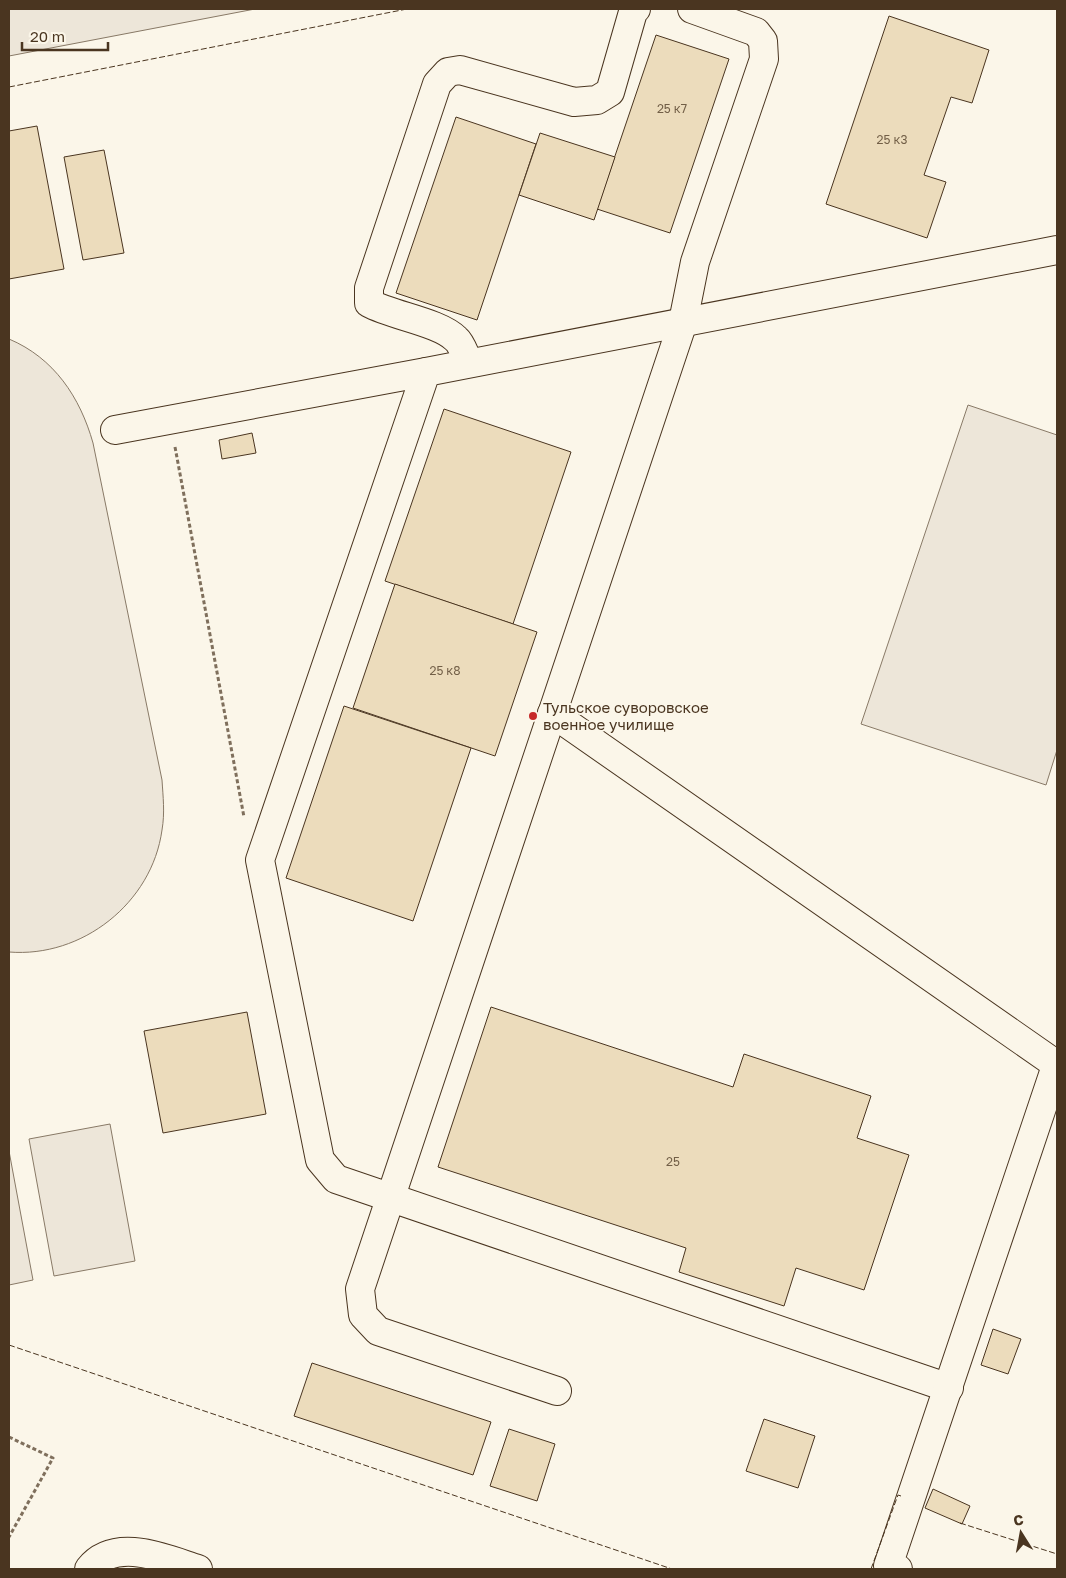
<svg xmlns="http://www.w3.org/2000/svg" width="1066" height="1578" font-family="'Golos Text',sans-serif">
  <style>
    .grass { fill: #ede6d9; stroke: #887966 }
    .building { fill: #ecdcbc; stroke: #4a3520 }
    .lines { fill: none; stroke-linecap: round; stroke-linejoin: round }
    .minor-casing { stroke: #4a3520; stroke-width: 30 }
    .path { stroke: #7f6f5c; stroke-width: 3; stroke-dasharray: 4 2.5; stroke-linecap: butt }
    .minor { stroke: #fbf6e9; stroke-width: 28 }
    .fence { stroke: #4a3520; stroke-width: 1; stroke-dasharray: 6 2.5; stroke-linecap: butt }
    .poi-dot { fill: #c62828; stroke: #fbf6e9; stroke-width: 2 }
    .labels { text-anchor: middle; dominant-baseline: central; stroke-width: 4; stroke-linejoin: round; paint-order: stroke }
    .number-label { font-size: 12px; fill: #725f47 }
    .poi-label { font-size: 15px; fill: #4a3520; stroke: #fbf6e9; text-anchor: start }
  </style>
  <rect width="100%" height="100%" fill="#fbf6e9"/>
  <g class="grass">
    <path d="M9 9H255L9 56Z"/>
    <path d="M9 339C54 358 80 397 93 443L162 780C163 796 165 813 162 830 152 903 82 958 9 952Z"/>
    <path d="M968 405 1057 435V750L1046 785 861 724Z"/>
    <path d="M110 1124 135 1261 54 1276 29 1139Z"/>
    <path d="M9 1151 33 1280 9 1285Z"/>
  </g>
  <g class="building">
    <path d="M889 16 989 50 972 103 951 97 924 175 946 182 927 238 826 204Z"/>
    <path d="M656 35 729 59 670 233 597 209Z"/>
    <path d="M456 117 536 144 477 320 396 293Z"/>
    <path d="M37 126 64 269 9 279V131Z"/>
    <path d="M540 133 615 157 594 220 519 195Z"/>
    <path d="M104 150 124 253 83 260 64 157Z"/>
    <path d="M444 409 571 452 513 624 385 581Z"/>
    <path d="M252 433 256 453 222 459 219 440Z"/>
    <path d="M395 584 537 632 495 756 353 708Z"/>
    <path d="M344 706 471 748 413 921 286 878Z"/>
    <path d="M491 1007 733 1087 744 1054 871 1096 857 1138 909 1155 864 1290 796 1268 784 1306 679 1272 686 1248 438 1167Z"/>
    <path d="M247 1012 266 1114 163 1133 144 1031Z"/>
    <path d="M993 1329 1021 1339 1008 1374 981 1365Z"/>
    <path d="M312 1363 491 1422 473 1475 294 1416Z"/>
    <path d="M764 1419 815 1436 798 1488 746 1471Z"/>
    <path d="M509 1429 555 1444 537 1501 490 1486Z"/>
    <path d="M933 1489 970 1506 962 1524 925 1508Z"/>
  </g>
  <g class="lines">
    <g class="minor-casing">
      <g id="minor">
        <path d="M469 363C465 356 462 344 456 339 439 322 393 316 369 303V288L437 84 448 72 460 70 574 102 597 100 610 92 633 12 636 9"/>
        <path d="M115 430 426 372"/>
        <path d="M552 713 1057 1065"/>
        <path d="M949 1388 336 1179 320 1160 260 860 426 372 1057 250"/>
        <path d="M557 1391 378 1331 363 1315 360 1289 683 322 695 262 764 59 763 41 756 32 692 9"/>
        <path d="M89 1569C115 1536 166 1559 198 1569"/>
        <path d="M898 1569 888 1566 1057 1063"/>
      </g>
    </g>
    <g class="path">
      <path d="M175 447 244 817"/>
      <path d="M9 1437 53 1458 9 1537"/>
    </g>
    <use href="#minor" class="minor"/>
    <g class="fence">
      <path d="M9 87 407 9"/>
      <path d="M9 1345 672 1569"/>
      <path d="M960 1523 1057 1554"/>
      <path d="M871 1569 898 1495 901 1496"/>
    </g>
  </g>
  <circle class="poi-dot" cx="533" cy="716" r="5"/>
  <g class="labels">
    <g class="number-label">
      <text x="672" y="108">25 к7</text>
      <text x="892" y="139">25 к3</text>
      <text x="445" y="670">25 к8</text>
      <text x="673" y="1161">25</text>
    </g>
    <g class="poi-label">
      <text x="543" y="707">Тульское суворовское<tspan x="543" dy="17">военное училище</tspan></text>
    </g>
  </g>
  <rect width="1066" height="1578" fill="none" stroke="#4a3520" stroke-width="20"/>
  <g transform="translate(1021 1533) rotate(349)" stroke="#fbf6e9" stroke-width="4" paint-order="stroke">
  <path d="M0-4L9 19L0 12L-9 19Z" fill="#4a3520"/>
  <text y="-8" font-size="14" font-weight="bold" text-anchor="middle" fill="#4a3520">С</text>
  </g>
  <path d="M22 42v8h86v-8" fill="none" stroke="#4a3520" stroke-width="2.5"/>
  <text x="30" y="42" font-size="15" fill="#4a3520" stroke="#fbf6e9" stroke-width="4" paint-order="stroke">20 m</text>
</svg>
